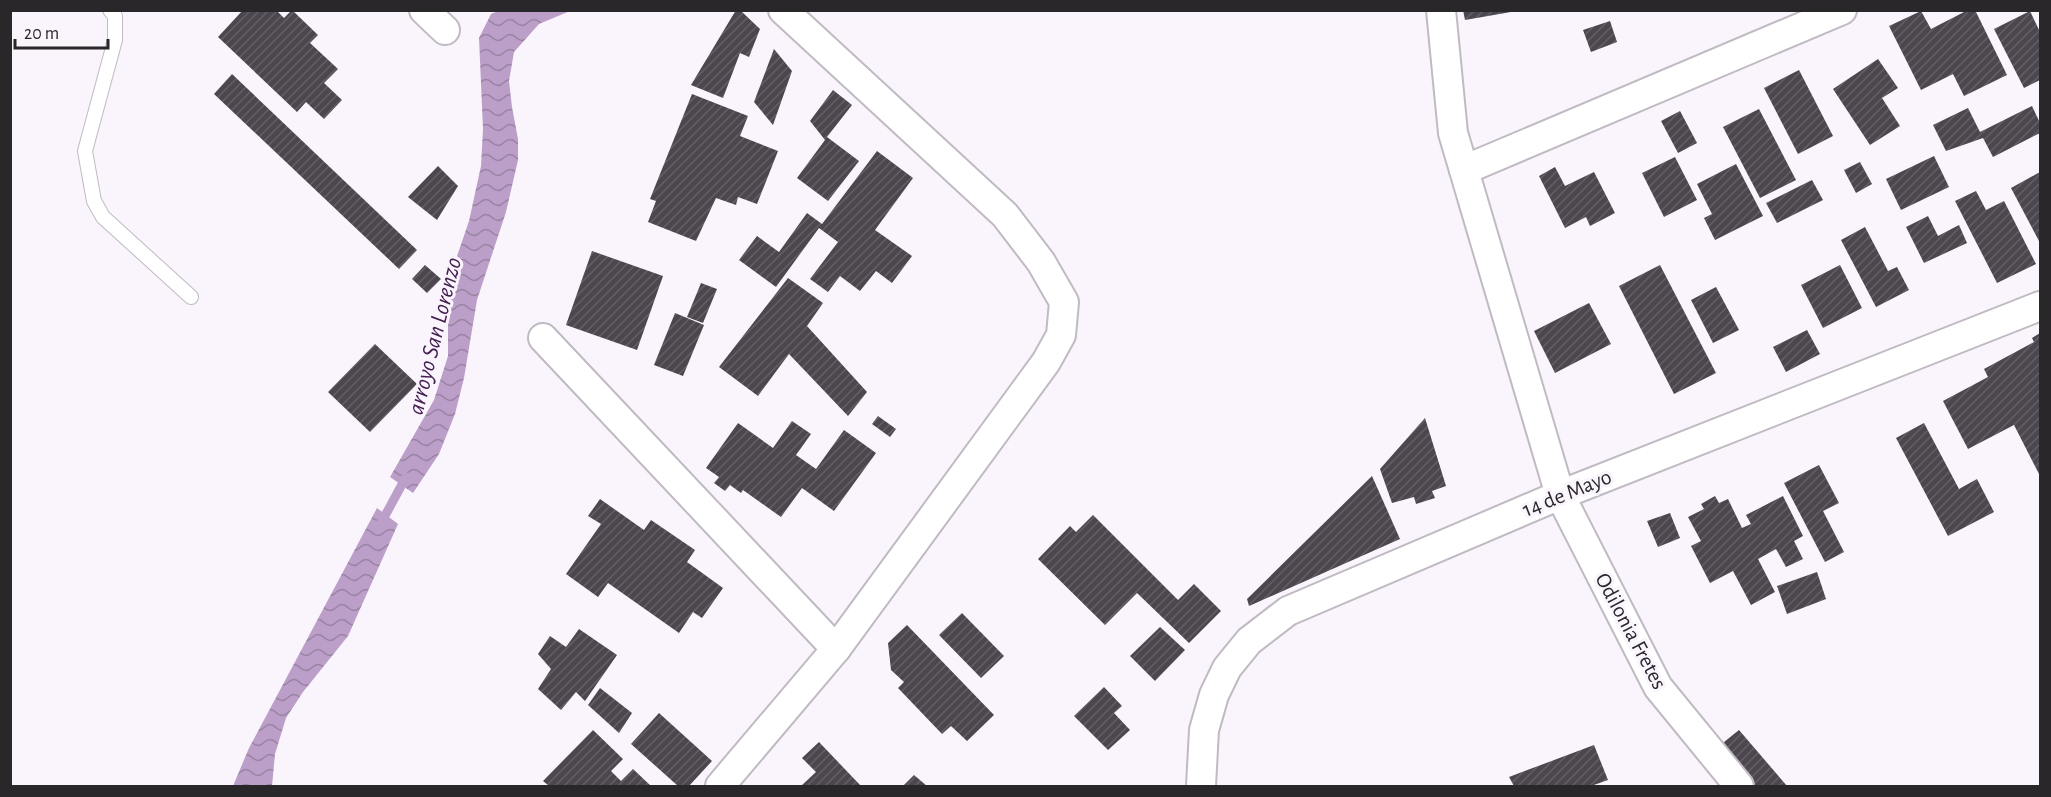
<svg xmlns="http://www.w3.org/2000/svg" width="2051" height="797" font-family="'Alegreya Sans',sans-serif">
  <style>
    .water { fill: url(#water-waves) }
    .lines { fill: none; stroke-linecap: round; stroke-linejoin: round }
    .stream { stroke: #bc9fc8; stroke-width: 9 }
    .building { fill: url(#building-hatch) }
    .lane-casing { stroke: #c0bac2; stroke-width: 16 }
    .street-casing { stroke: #c0bac2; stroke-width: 32 }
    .lane { stroke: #fff; stroke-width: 14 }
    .street { stroke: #fff; stroke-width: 28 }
    .labels { text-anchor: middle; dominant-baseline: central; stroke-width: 6; stroke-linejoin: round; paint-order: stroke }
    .street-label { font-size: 22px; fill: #29272a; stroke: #faf4fc }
    .water-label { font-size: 24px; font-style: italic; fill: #452053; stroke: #faf4fc }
  </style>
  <defs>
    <pattern id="water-waves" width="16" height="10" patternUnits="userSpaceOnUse" patternTransform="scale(1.5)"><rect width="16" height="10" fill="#bc9fc8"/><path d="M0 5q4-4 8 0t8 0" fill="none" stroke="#9982a3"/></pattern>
    <pattern id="building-hatch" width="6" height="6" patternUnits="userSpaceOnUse" patternTransform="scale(1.5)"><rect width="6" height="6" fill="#4c474e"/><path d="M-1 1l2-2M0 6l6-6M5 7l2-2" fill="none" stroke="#635f65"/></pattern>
  </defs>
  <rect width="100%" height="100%" fill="#faf4fc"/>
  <g class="water">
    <path d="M498 11H570L539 24 514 52 509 81 512 107 518 139V160L506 212 477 300 464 378 455 414 439 454 413 493 390 477 434 400 448 356V320L454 265 469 221 481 166 483 129 479 38 491 14Z"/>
    <path d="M377 508 398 524 348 636 303 692 286 718 275 754 272 786H233L249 748Z"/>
  </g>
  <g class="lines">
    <path class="stream" d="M380 525 406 477"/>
  </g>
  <g class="building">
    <path d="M243 10H276L284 18 292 10 318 35 310 43 338 69 324 83 342 100 324 119 306 102 297 112 218 37Z"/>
    <path d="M736 10H740L760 29 749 57 740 53 723 98 691 85Z"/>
    <path d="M1463 10H1511V12L1465 20Z"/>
    <path d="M1968 10H1975L2007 75 1964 96 1953 74 1921 90 1889 26 1921 11 1931 29Z"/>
    <path d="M2030 11 2040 32V80L2024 88 1994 29Z"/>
    <path d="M1610 21 1617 42 1591 52 1583 30Z"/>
    <path d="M774 49 792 71 773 125 754 102Z"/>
    <path d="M1878 59 1898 88 1882 98 1900 126 1870 145 1833 89Z"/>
    <path d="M1799 70 1833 136 1798 154 1764 88Z"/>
    <path d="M232 74 417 250 399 269 214 94Z"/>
    <path d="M833 90 852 105 827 137 859 161 828 201 797 178 825 140 810 121Z"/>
    <path d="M692 94 748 116 740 136 778 151 757 204 738 197 736 205 716 198 696 241 648 222 656 201 650 199Z"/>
    <path d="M2032 106 2040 123V133L1993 157 1983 138 1946 151 1933 125 1968 108 1980 132Z"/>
    <path d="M1759 109 1796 180 1760 198 1723 127Z"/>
    <path d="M1680 111 1697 143 1678 153 1661 121Z"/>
    <path d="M877 151 913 178 875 230 912 256 892 283 876 271 860 291 840 276 828 292 810 279 838 242 819 228 776 287 739 260 757 236 779 252 807 213 822 224Z"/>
    <path d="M1934 156 1949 187 1901 210 1886 179Z"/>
    <path d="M1675 157 1697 200 1664 217 1642 173Z"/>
    <path d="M1860 162 1872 184 1856 193 1844 170Z"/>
    <path d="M1736 164 1763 216 1715 240 1704 218 1712 214 1697 184Z"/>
    <path d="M438 166 458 186 437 220 408 197Z"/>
    <path d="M1555 167 1565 186 1594 172 1615 213 1590 226 1586 217 1565 228 1539 176Z"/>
    <path d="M2040 172V243L2011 188Z"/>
    <path d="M1812 180 1823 200 1777 223 1766 203Z"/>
    <path d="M1976 191 1986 210 2004 201 2036 264 1997 283 1955 201Z"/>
    <path d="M1928 216 1938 236 1959 225 1967 243 1924 263 1906 227Z"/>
    <path d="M1865 227 1888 271 1897 267 1909 290 1876 307 1841 240Z"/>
    <path d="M592 251 663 276 637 350 566 325Z"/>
    <path d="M425 265 441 279 427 293 412 279Z"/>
    <path d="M1660 265 1716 373 1674 394 1619 286Z"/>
    <path d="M1840 265 1862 308 1823 328 1801 285Z"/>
    <path d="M788 278 823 303 807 326 867 392 848 416 789 354 758 396 719 367Z"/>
    <path d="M701 283 717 289 703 323 687 317Z"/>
    <path d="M1716 287 1739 330 1713 343 1691 300Z"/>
    <path d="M1589 303 1611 344 1555 373 1534 331Z"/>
    <path d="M675 313 704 325 683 376 654 365Z"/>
    <path d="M1807 330 1820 354 1786 372 1773 347Z"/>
    <path d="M2040 333V476L2014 425 1968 449 1943 401 1988 377 1984 369 2034 342 2032 338Z"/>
    <path d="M375 344 417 384 370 432 328 392Z"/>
    <path d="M878 416 896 429 890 437 872 424Z"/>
    <path d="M1425 418 1446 486 1432 491 1435 498 1416 504 1414 497 1392 503 1380 469Z"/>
    <path d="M792 421 811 434 796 455 816 469 844 430 876 453 834 511 802 488 781 517 743 490 741 493 730 485 725 491 714 483 719 477 706 468 738 423 773 448Z"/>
    <path d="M1924 423 1959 489 1977 479 1994 512 1948 536 1896 438Z"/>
    <path d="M1819 465 1839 503 1823 511 1844 552 1825 562 1784 483Z"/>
    <path d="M1372 476 1400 539 1249 606 1247 599Z"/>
    <path d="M1715 496 1719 503 1728 499 1742 528 1751 524 1746 515 1783 496 1803 536 1794 541 1803 559 1786 567 1776 549 1758 559 1775 592 1751 605 1733 571 1710 583 1691 546 1701 541 1688 517 1704 509 1701 504Z"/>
    <path d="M600 499 644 530 651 520 695 550 687 562 723 588 702 618 693 612 679 633 608 583 598 597 566 574 601 524 588 516Z"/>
    <path d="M1670 513 1680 538 1658 547 1647 521Z"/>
    <path d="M1093 515 1178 600 1194 584 1221 611 1189 643 1137 593 1105 625 1038 559 1070 526 1076 532Z"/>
    <path d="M1817 572 1826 599 1787 614 1777 586Z"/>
    <path d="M962 613 1004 656 981 678 939 635Z"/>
    <path d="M907 625 994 715 967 741 951 726 942 734 898 688 904 682 891 670 888 643Z"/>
    <path d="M1160 627 1185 650 1155 681 1130 656Z"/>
    <path d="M579 629 617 655 585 701 576 692 561 710 538 689 551 669 538 654 550 636 566 647Z"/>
    <path d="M1104 687 1122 706 1114 713 1130 730 1108 750 1074 716Z"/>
    <path d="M600 688 632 713 619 733 588 705Z"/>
    <path d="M659 713 712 761 689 786H678L631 744Z"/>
    <path d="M593 730 623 759 611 771 621 781 633 769 651 786H549L543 781Z"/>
    <path d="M1739 730 1787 786H1753L1719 746Z"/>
    <path d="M819 742 861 786H801L816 772 802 758Z"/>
    <path d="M1594 745 1608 780 1591 786H1514L1509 777Z"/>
    <path d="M914 775 927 786H903Z"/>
  </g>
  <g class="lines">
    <g class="lane-casing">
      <path id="lane" d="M110 10 115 16V40L85 151 94 201 103 217 191 297"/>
    </g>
    <g class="street-casing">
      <g id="street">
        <path d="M424 10 445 30"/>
        <path d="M1441 10 1453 133 1560 495 1658 687 1739 786"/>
        <path d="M1464 170 1842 10"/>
        <path d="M543 338 836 649"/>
        <path d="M720 786 836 649 1046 362 1061 335 1064 302 1041 262 1005 215 783 10"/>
        <path d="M1201 786 1204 730 1214 695 1227 668 1249 641 1288 611 1560 495 2040 306"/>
      </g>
    </g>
    <use href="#lane" class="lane"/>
    <use href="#street" class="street"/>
  </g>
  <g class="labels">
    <g class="street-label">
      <text transform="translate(1567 493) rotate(-22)">14 de Mayo</text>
      <text transform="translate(1631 631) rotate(62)">Odilonia Fretes</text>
    </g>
    <g class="water-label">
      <text transform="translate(435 336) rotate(-76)">arroyo San Lorenzo</text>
    </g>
  </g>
  <rect width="2051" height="797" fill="none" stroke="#29272a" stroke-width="24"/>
  <path d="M15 39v9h93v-9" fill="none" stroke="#29272a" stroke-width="3"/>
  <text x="24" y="39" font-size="18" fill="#29272a" stroke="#faf4fc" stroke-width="4.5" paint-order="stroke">20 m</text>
</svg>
